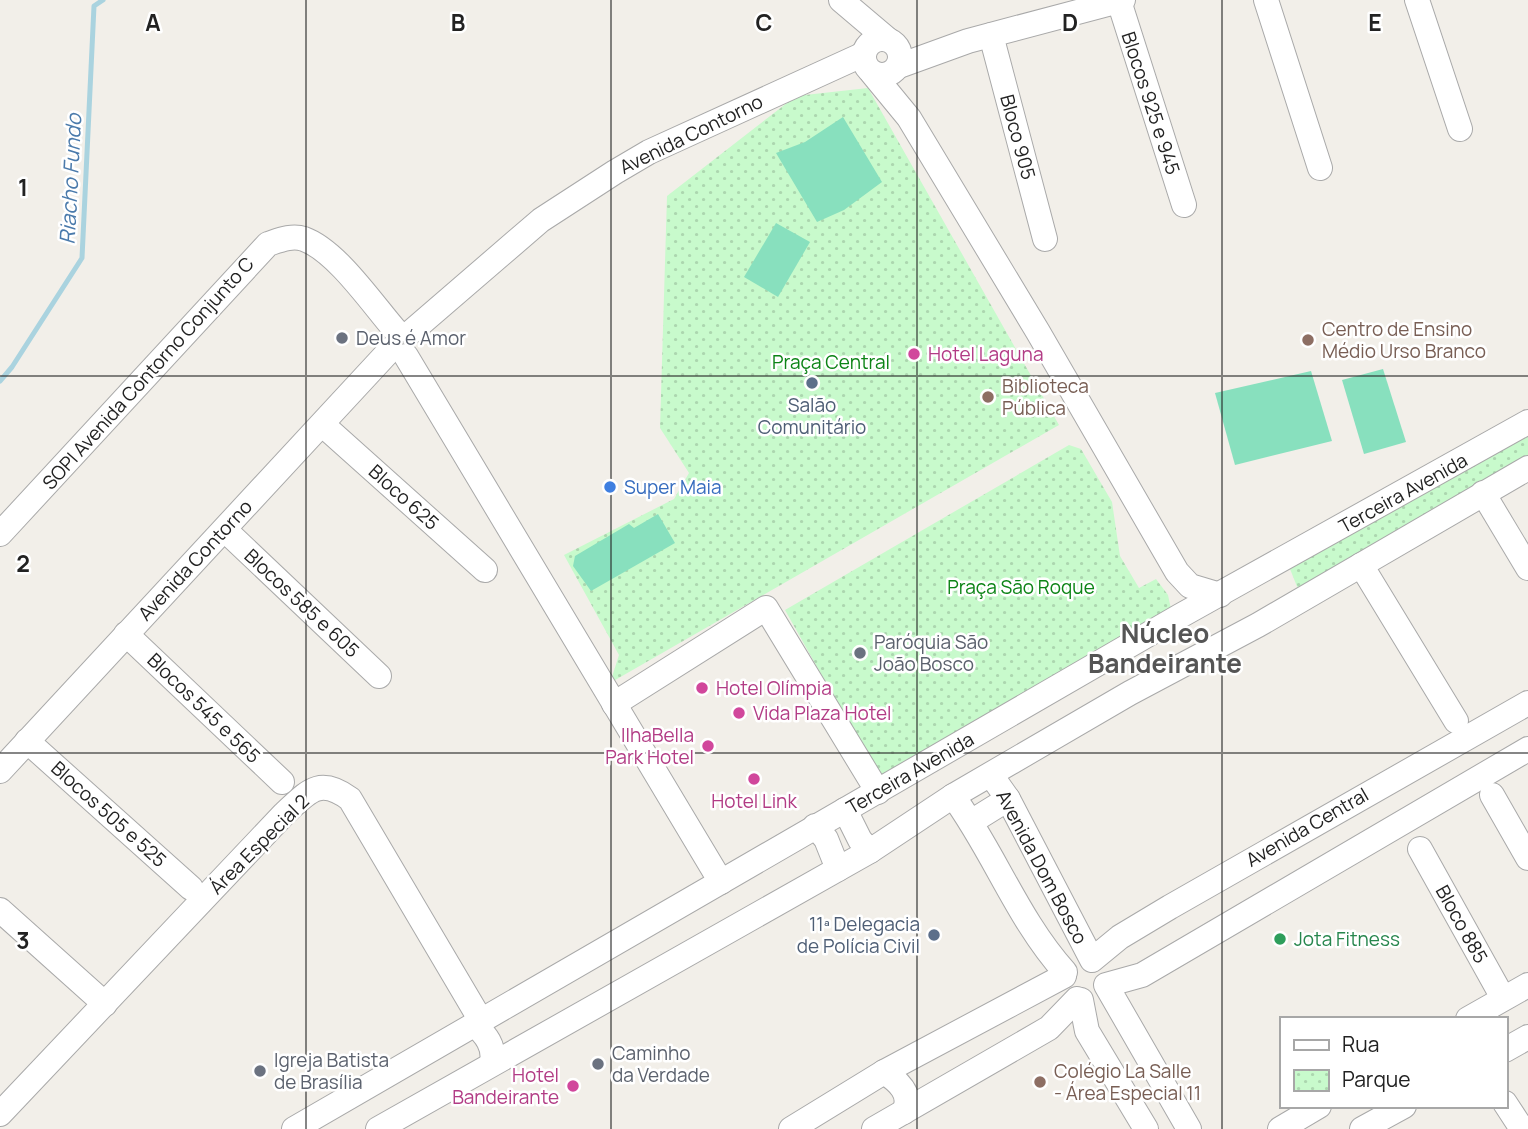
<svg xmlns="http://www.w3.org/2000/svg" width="1528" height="1129" font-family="Manrope,sans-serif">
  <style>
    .park { fill: url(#park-dots) }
    .pitch { fill: #88e0be }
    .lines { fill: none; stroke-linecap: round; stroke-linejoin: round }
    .stream { stroke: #aad3df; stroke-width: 5 }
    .minor-casing { stroke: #a9a9a9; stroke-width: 26 }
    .minor { stroke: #fff; stroke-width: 24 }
    .grid { fill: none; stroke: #222; stroke-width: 2; stroke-opacity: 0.55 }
    .worship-dot { fill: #6b7280; stroke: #fff; stroke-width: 2.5 }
    .education-dot { fill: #8d6e63; stroke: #fff; stroke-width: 2.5 }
    .hotel-dot { fill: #d1479c; stroke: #fff; stroke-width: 2.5 }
    .service-dot { fill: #5c6f8a; stroke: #fff; stroke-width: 2.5 }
    .shop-dot { fill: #3f7fe0; stroke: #fff; stroke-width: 2.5 }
    .leisure-dot { fill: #2e9e5b; stroke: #fff; stroke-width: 2.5 }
    .labels { text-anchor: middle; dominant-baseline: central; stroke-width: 5; stroke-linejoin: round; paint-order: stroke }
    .street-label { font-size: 19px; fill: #222; stroke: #fff }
    .education-label { font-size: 19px; fill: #785e54; stroke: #fff; text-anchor: start }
    .worship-label { font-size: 19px; fill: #5b616d; stroke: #fff; text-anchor: start }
    .hotel-label { font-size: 19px; fill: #b23c85; stroke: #fff; text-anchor: start }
    .park-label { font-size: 19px; fill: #0c8416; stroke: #fff }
    .service-label { font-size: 19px; fill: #4e5e75; stroke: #fff }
    .shop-label { font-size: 19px; fill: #366cbe; stroke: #fff; text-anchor: start }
    .leisure-label { font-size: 19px; fill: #27864d; stroke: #fff; text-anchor: start }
    .water-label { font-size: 21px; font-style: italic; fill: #4a7aab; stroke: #fff }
    .district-label { font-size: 26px; font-weight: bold; fill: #555; stroke: #fff }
    .grid-label { font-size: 23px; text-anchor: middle; font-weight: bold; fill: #222; stroke: #fff; stroke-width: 5; stroke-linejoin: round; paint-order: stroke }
  </style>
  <defs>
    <pattern id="park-dots" width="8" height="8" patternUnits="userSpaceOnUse" patternTransform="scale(1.75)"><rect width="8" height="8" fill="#c8facc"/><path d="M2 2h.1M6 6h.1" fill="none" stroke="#acd6af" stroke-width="1.8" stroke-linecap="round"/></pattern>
  </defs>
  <rect width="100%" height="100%" fill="#f2efe9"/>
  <g class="park">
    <path d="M868 88 1059 425 610 683 619 655 564 555 674 499 689 473 660 428 667 196 796 96Z"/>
    <path d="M1528 428V462L1300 594 1290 569Z"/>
    <path d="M1069 445 1081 449 1112 502 1120 556 1139 588 1156 579 1168 595 1171 609 880 779 785 610Z"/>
  </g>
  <g class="pitch">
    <path d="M843 117 882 182 844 210 817 222 776 153 805 142Z"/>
    <path d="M776 223 810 242 778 297 744 277Z"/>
    <path d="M1383 369 1406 442 1364 454 1342 380Z"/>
    <path d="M1311 371 1332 441 1235 465 1215 393Z"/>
    <path d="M658 514 675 543 591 591 573 566 575 556 629 524 634 528Z"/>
  </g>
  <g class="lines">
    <path class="stream" d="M0 381 12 367 82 258 94 6 103 0"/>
    <g class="minor-casing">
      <g id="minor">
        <path d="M841 0 887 39"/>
        <path d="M1266 0 1320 168"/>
        <path d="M1417 0 1460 129"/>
        <path d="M1119 1 1184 205"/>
        <path d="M991 35 1045 239"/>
        <circle cx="882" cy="57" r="18"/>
        <path d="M899 66 968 41 1123 0"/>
        <path d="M872 73 909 118 1038 332 1177 572 1190 586 1220 595"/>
        <path d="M411 332 541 220 615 172 649 152 864 54"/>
        <path d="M406 356 721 882"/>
        <path d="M323 425 485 570"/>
        <path d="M1483 493 1528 568"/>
        <path d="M225 530 379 676"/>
        <path d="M0 534 268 244C280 240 292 235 304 239 337 251 373 305 396 331"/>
        <path d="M1361 565 1456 721"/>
        <path d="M126 634 282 782"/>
        <path d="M614 704 766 608 878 792"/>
        <path d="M27 741 191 888"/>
        <path d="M0 771 391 349"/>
        <path d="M991 775 1008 799 1092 960 1120 937 1170 907 1528 703"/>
        <path d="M1492 795 1528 858"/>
        <path d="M953 796C994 852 1018 920 1065 972"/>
        <path d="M845 810 860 840 870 851"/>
        <path d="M971 822 1008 799"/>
        <path d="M815 826 826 839 838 869"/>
        <path d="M1420 849 1503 998"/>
        <path d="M0 910 105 1004"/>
        <path d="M1081 1000 1087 1031 1146 1129"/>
        <path d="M1468 1019 1528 985"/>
        <path d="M474 1024C486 1035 495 1046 492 1063"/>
        <path d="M1505 1050 1528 1037"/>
        <path d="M884 1072C898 1081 913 1094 904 1112"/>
        <path d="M1505 1103 1522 1129"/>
        <path d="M0 1114 284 814C308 792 319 776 350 799L480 1019"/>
        <path d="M294 1129 1180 616 1528 422"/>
        <path d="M378 1129 870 851 953 796 1130 693 1258 625 1528 468"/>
        <path d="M791 1129 884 1072 1064 976"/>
        <path d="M874 1129 1049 1028 1077 999"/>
        <path d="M1189 1129 1106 985 1142 975 1528 749"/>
        <path d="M1280 1129 1319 1106"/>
        <path d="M1362 1129 1404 1106"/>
      </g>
    </g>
    <use href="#minor" class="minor"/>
  </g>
  <path class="grid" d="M306 0V1129M611 0V1129M917 0V1129M1222 0V1129M0 376H1528M0 753H1528"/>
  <g class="worship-dot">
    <circle cx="342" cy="338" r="7"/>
    <circle cx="860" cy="653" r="7"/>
    <circle cx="598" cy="1064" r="7"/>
    <circle cx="260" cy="1071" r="7"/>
  </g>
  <g class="education-dot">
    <circle cx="1308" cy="340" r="7"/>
    <circle cx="988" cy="397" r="7"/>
    <circle cx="1040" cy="1082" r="7"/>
  </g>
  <g class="hotel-dot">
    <circle cx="914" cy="354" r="7"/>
    <circle cx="702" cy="688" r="7"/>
    <circle cx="739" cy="713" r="7"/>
    <circle cx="708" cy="746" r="7"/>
    <circle cx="754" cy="779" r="7"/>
    <circle cx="573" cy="1086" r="7"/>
  </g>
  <g class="service-dot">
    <circle cx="812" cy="383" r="7"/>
    <circle cx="934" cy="935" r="7"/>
  </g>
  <circle class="shop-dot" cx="610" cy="487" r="7"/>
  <circle class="leisure-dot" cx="1280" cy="939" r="7"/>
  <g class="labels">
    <g class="street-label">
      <text transform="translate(1151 103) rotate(72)">Blocos 925 e 945</text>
      <text transform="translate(691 134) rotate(-26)">Avenida Contorno</text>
      <text transform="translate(1018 137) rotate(75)">Bloco 905</text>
      <text transform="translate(148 373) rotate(-48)">SOPI Avenida Contorno Conjunto C</text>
      <text transform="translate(1403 493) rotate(-29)">Terceira Avenida</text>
      <text transform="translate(404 497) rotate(42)">Bloco 625</text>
      <text transform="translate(195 560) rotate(-47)">Avenida Contorno</text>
      <text transform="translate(302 603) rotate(43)">Blocos 585 e 605</text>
      <text transform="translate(204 708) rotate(44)">Blocos 545 e 565</text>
      <text transform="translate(910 773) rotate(-30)">Terceira Avenida</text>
      <text transform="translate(109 814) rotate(42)">Blocos 505 e 525</text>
      <text transform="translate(1307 827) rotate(-30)">Avenida Central</text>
      <text transform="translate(259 844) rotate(-45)">Área Especial 2</text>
      <text transform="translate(1042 867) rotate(62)">Avenida Dom Bosco</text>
      <text transform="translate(1462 924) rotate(61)">Bloco 885</text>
    </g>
    <g class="education-label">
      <text x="1322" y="329">Centro de Ensino<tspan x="1322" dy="22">Médio Urso Branco</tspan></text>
      <text x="1002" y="386">Biblioteca<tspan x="1002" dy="22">Pública</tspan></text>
      <text x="1054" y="1071">Colégio La Salle<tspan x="1054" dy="22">- Área Especial 11</tspan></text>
    </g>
    <g class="worship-label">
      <text x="356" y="338">Deus é Amor</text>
      <text x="874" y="642">Paróquia São<tspan x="874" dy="22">João Bosco</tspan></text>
      <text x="612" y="1053">Caminho<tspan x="612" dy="22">da Verdade</tspan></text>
      <text x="274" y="1060">Igreja Batista<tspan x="274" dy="22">de Brasília</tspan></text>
    </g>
    <g class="hotel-label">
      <text x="928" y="354">Hotel Laguna</text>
      <text x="716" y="688">Hotel Olímpia</text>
      <text x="753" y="713">Vida Plaza Hotel</text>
      <text x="694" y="735" text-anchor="end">IlhaBella<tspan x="694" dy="22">Park Hotel</tspan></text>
      <text x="754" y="801" text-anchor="middle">Hotel Link</text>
      <text x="559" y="1075" text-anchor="end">Hotel<tspan x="559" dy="22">Bandeirante</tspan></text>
    </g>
    <g class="park-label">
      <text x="831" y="362">Praça Central</text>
      <text x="1021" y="587">Praça São Roque</text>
    </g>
    <g class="service-label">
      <text x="812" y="405">Salão<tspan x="812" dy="22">Comunitário</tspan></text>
      <text x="920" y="924" text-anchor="end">11ª Delegacia<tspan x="920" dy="22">de Polícia Civil</tspan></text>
    </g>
    <g class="shop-label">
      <text x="624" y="487">Super Maia</text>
    </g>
    <g class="leisure-label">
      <text x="1294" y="939">Jota Fitness</text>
    </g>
    <g class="water-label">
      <text transform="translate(70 179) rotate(-87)">Riacho Fundo</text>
    </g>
    <g class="district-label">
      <text x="1165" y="633">Núcleo<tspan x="1165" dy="30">Bandeirante</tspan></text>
    </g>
  </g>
  <g class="grid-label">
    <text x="153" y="31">A</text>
    <text x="458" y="31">B</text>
    <text x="764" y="31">C</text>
    <text x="1070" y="31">D</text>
    <text x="1375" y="31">E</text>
    <text x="23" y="196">1</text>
    <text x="23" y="572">2</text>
    <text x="23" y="949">3</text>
  </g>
  <rect x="1280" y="1017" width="228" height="91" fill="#ffffff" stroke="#a7a7a7" stroke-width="2"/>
  <rect x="1294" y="1040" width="35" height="10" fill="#ffffff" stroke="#a7a7a7" stroke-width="2"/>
  <text x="1342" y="1052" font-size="21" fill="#222222">Rua</text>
  <rect x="1294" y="1070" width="35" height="21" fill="url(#park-dots)" stroke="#a7a7a7" stroke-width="2"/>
  <text x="1342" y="1087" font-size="21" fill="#222222">Parque</text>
</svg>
